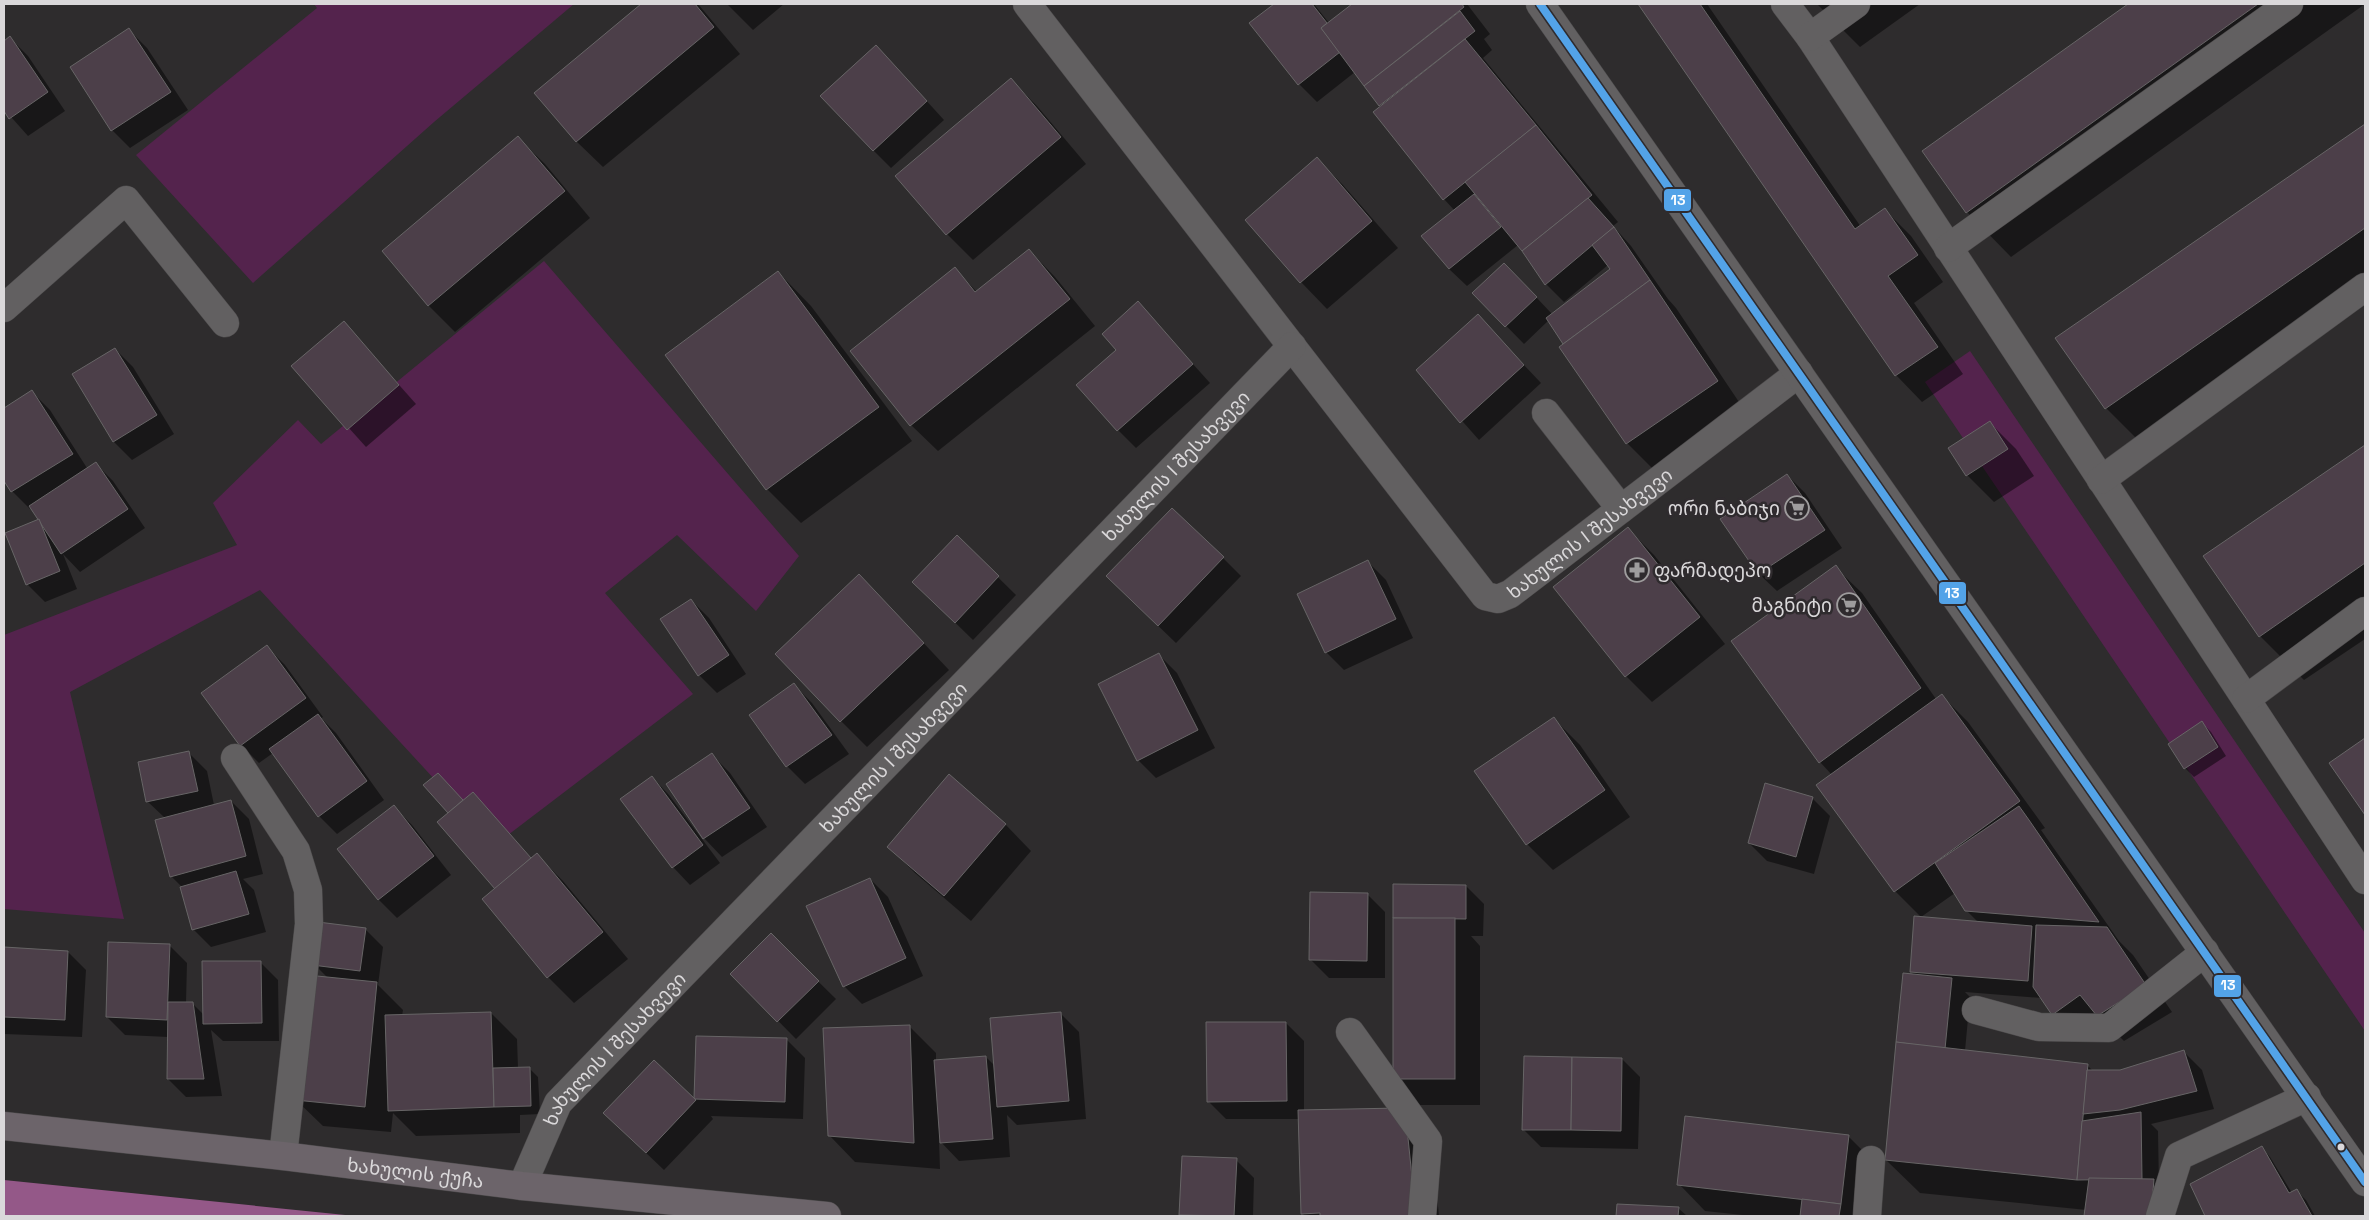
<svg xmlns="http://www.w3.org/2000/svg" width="2369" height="1220" font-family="'Space Grotesk','Noto Sans Georgian',sans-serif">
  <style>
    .green { fill: #54234d }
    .water { fill: #945888 }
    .shadow { fill: #0007 }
    .building { fill: #4c3f49; stroke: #676566 }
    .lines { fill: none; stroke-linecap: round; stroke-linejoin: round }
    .minor-casing { stroke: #4a4849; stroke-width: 29 }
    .major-casing { stroke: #4a4849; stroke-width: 29 }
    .minor { stroke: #626061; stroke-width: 28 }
    .major { stroke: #6c646a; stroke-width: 28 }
    .bus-1-casing { stroke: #2f2b2e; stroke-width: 11 }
    .bus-1 { stroke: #53a3e8; stroke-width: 8 }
    .bus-dot { fill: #dad8da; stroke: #2f2b2e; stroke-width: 2 }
    .labels { text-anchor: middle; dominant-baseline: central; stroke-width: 5; stroke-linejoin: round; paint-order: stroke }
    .street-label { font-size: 19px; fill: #dad8da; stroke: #2f2b2e }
    .poi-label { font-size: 19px; fill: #dad8da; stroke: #2f2b2e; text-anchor: end }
    .line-badge { stroke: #2f2b2e; stroke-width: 2 }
    .badge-label { font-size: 14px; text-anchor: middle; font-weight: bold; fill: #fff }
  </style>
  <rect width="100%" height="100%" fill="#2e2c2d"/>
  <g class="green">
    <path d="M314 4H574L434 122 253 283 136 155 317 8Z"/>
    <path d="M544 261 799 556 756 611 677 535 605 593 693 694 495 845 260 590 70 692 124 919 4 909V635L237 545 213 503 298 420 321 444Z"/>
    <path d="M1970 351 2365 933V1031L1925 382Z"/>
  </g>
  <path class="water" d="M4 1180 355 1216H4Z"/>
  <g class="shadow">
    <path d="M643 4H698L740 54 603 167 576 141 536 93Z"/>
    <path d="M727 4H784L753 30Z"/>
    <path d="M1276 4H1314L1329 23 1354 4H1467L1490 34 1484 39 1492 50 1483 58 1618 222 1613 226 1631 246 1668 299 1676 308 1743 408 1653 469 1627 443 1549 320 1524 344 1474 293 1522 282 1552 314 1612 270 1608 265 1564 302 1546 284 1518 245 1467 286 1449 269 1455 211 1444 199 1355 72 1317 102 1299 84 1251 24Z"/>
    <path d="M1640 4H1707L1861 227 1885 210 1911 236 1943 282 1914 303 1963 374 1922 402 1896 375Z"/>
    <path d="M1817 4H1920L1860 47Z"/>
    <path d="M2130 4H2365L2011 257 1967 212 1923 152Z"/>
    <path d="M129 30 147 48 188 110 130 148 112 130Z"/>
    <path d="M10 38 28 56 65 111 28 136 4 109V42Z"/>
    <path d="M893 64 944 120 891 168 873 150Z"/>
    <path d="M1011 80 1037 106 1086 164 973 260 947 234Z"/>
    <path d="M2365 125V303L2150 452 2106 408 2057 339Z"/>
    <path d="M518 138 545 164 590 218 455 332 429 306 383 251Z"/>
    <path d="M1317 159 1343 185 1398 248 1327 309 1301 282 1247 220Z"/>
    <path d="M1029 250 1055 277 1095 326 938 451 911 425 955 269 977 292Z"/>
    <path d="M778 272 811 306 912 441 801 523 767 489 666 355Z"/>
    <path d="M1138 303 1210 383 1136 448 1118 430V350Z"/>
    <path d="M1478 316 1541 383 1479 440 1417 370Z"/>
    <path d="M344 323 416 404 366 447 293 366Z"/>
    <path d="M115 349 133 367 174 434 132 460 114 442 73 374Z"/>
    <path d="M32 392 50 410 87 468 95 463 113 481 145 528 80 572 63 554 77 589 45 602 27 584 41 520 32 508 30 509 12 491 4 478V409Z"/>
    <path d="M1990 423 2016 449 2034 476 1994 502 1967 475 1950 449Z"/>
    <path d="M2365 446V639L2304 680 2260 636 2205 557Z"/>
    <path d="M1787 475 1805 493 1842 548 1777 591 1759 574 1722 519Z"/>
    <path d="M1628 529 1654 555 1725 644 1652 702 1626 676Z"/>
    <path d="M957 537 1016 595 973 640 931 599Z"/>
    <path d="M1223 558 1241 576 1176 643 1125 594Z"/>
    <path d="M1368 562 1386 580 1413 638 1344 670 1326 652Z"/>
    <path d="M1835 567 1862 593 1936 699 1941 695 1968 722 2045 828 2041 830 2119 941 2133 955 2172 1012 2124 1041 2105 1022 2053 1014 2042 998 1965 992 1970 997 1965 1051 2087 1065 2093 1071H2120L2184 1052 2202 1070 2214 1109 2151 1124 2158 1131 2159 1186 2170 1216H2086L2087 1210 1920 1193 1886 1160 1915 976 1911 972 1979 923 1966 910 1955 893 1921 917 1895 891 1832 775 1820 762Z"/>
    <path d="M691 600 709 618 746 674 717 693 699 675Z"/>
    <path d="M885 602 949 670 867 747 841 721Z"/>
    <path d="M267 647 285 665 323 717 321 718 336 733 384 800 337 834 319 816 273 753 259 763 241 745 203 693Z"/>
    <path d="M1159 655 1177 673 1215 748 1156 778 1138 760 1100 685Z"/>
    <path d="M794 685 812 703 849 754 805 784 787 766 750 715Z"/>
    <path d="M1553 718 1580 745 1630 817 1553 870 1527 844Z"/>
    <path d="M2202 723 2211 732 2226 756 2194 777 2185 768Z"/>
    <path d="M2365 739V813L2331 764Z"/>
    <path d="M189 753 207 771 214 805 231 801 249 819 263 874 243 879 254 890 266 932 211 947 193 929 181 886 171 876 165 818 147 801Z"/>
    <path d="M712 755 730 773 767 827 722 857 704 838Z"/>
    <path d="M652 777 669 795 720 863 690 885 673 867Z"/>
    <path d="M447 783 463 802 473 793 532 859 537 855 563 881 628 959 574 1003 548 977 483 899 497 888 450 813Z"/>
    <path d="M1812 798 1830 816 1814 874 1767 861 1749 843Z"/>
    <path d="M394 807 412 825 451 875 397 918 379 900 339 850Z"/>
    <path d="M1005 824 1031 851 971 921 915 873 889 847Z"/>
    <path d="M870 879 888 897 923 976 862 1004 844 986Z"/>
    <path d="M1466 886 1484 904 1483 936H1471L1480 946V1105H1420L1394 1079Z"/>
    <path d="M1367 894 1385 912V978H1329L1311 960Z"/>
    <path d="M365 929 383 947 378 985 403 1010 402 1016 491 1013 517 1039 518 1068H529L538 1077 540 1114 520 1115V1133L416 1136 393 1113 391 1132 323 1126 296 1100 328 978 314 964Z"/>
    <path d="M771 935 836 999 796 1039 732 974Z"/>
    <path d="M169 945 187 963 186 1003H192L205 1016 260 962 278 980 279 1041H223L211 1030 222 1096 186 1097 168 1079V1037L125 1035 107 1017Z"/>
    <path d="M4 949 68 952 86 970 82 1037 4 1034Z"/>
    <path d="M1061 1014 1079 1032 1086 1119 1017 1125 1007 1115 1010 1157 959 1161 939 1140 940 1169 855 1162 829 1135 909 1026 936 1053V1061L986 1057 995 1066Z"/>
    <path d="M1286 1023 1304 1041V1111L1399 1109 1434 1166 1439 1216H1305L1302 1213 1300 1119H1226L1208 1101Z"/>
    <path d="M697 1037 787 1040 805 1058 803 1119 711 1116 713 1119 664 1170 623 1131 695 1100Z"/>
    <path d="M1622 1059 1640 1077 1638 1149 1541 1147 1523 1129Z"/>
    <path d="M1848 1136 1875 1163 1868 1216H1752L1705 1211 1679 1184Z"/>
    <path d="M2262 1148 2270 1157 2292 1193 2297 1191 2306 1200 2315 1216H2206L2191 1185Z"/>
    <path d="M1236 1160 1254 1178 1253 1216H1182L1180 1214Z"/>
    <path d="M1618 1205 1678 1208 1687 1216H1617Z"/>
  </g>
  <g class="building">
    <path d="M641 4H695L714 27 576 142 534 93Z"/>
    <path d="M1274 4H1312L1327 23 1321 28 1340 52 1298 85 1249 23Z"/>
    <path d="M1352 4H1462L1464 7 1364 86 1321 28Z"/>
    <path d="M1638 4H1700L1855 229 1885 208 1918 255 1888 276 1938 347 1895 376Z"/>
    <path d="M2128 4H2258L1966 213 1922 151Z"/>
    <path d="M1460 11 1475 31 1379 106 1364 86Z"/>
    <path d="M129 28 171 92 111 131 70 67Z"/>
    <path d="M10 36 48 92 9 119 4 111V41Z"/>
    <path d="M1465 39 1536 125 1443 200 1373 112Z"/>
    <path d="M876 45 927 101 873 151 820 96Z"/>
    <path d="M1011 78 1061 137 946 235 895 176Z"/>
    <path d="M2365 124V228L2105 409 2055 338Z"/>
    <path d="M1536 125 1592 195 1522 251 1465 182Z"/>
    <path d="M518 136 565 191 428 306 382 251Z"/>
    <path d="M1317 157 1372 221 1300 283 1245 220Z"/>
    <path d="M1474 194 1501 227 1449 269 1421 236Z"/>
    <path d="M1588 198 1614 227 1545 285 1522 251Z"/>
    <path d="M1614 227 1650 280 1563 344 1546 318 1610 269 1592 245Z"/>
    <path d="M1029 249 1070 299 910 426 850 351 955 267 975 292Z"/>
    <path d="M1504 263 1537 297 1505 327 1472 293Z"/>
    <path d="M778 271 879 407 766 490 665 355Z"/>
    <path d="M1650 280 1718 381 1626 444 1559 347Z"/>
    <path d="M1138 301 1193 364 1117 431 1076 385 1116 350 1102 334Z"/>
    <path d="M1478 314 1524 365 1460 423 1416 370Z"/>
    <path d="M344 321 399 385 347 430 291 366Z"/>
    <path d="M115 348 157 415 113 442 72 374Z"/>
    <path d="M32 390 73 454 11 492 4 481V408Z"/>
    <path d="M1990 421 2008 449 1966 476 1948 448Z"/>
    <path d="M2365 445V563L2259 637 2203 556Z"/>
    <path d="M96 462 128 509 61 554 29 506Z"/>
    <path d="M1787 474 1825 530 1758 574 1720 519Z"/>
    <path d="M1172 508 1224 557 1158 626 1106 576Z"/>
    <path d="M39 519 60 571 26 585 5 533Z"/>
    <path d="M1628 527 1700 617 1625 677 1553 587Z"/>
    <path d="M957 535 999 576 955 623 912 582Z"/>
    <path d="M1368 560 1396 619 1325 653 1297 594Z"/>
    <path d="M1836 565 1921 688 1819 763 1731 641Z"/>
    <path d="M859 574 924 643 840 722 775 654Z"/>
    <path d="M691 599 729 655 698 676 660 619Z"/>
    <path d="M267 645 306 698 240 746 201 693Z"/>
    <path d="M1159 653 1198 730 1137 761 1098 684Z"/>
    <path d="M794 683 832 735 786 767 749 715Z"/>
    <path d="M1942 694 2020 801 1894 892 1816 785Z"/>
    <path d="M318 714 367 781 318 817 269 749Z"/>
    <path d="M1554 717 1605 790 1526 845 1474 771Z"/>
    <path d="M2202 721 2218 747 2184 769 2168 744Z"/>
    <path d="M2365 738V815L2329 763Z"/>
    <path d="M189 751 198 791 146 802 138 762Z"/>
    <path d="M712 753 750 808 703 839 666 784Z"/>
    <path d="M438 773 463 800 448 813 423 785Z"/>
    <path d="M949 774 1006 824 944 896 887 847Z"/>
    <path d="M652 776 703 845 672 868 620 799Z"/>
    <path d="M1765 783 1813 797 1796 857 1748 843Z"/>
    <path d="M473 792 531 858 495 889 437 822Z"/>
    <path d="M231 800 246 856 170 877 155 820Z"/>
    <path d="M394 805 434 856 378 900 337 849Z"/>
    <path d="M2019 806 2029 820 2099 922 1965 911 1935 863Z"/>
    <path d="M537 853 603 932 547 978 482 899Z"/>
    <path d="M236 871 249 914 192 930 180 887Z"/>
    <path d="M870 878 906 958 843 987 806 906Z"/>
    <path d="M1393 884 1466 885V919L1393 918Z"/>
    <path d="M1310 892 1368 893 1367 961 1309 960Z"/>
    <path d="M1914 916 2032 926 2028 981 1910 972Z"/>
    <rect x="1393" y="918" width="62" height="161"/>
    <path d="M318 922 366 928 360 971 312 965Z"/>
    <path d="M2036 925 2107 927 2146 985 2097 1016 2080 995 2052 1015 2033 987Z"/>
    <path d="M771 933 819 981 777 1022 730 974Z"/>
    <path d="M108 942 170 944 167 1020 106 1017Z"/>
    <path d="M4 947 68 951 65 1020 4 1017Z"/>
    <path d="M202 961H261L262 1023 203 1024Z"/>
    <path d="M1903 973 1952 978 1945 1049 1896 1042Z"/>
    <path d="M307 975 377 982 365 1107 295 1100Z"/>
    <path d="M168 1002H193L204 1079H167Z"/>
    <path d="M491 1012 494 1107 388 1111 385 1015Z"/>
    <path d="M1061 1012 1069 1101 997 1107 990 1018Z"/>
    <path d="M1206 1022H1286L1287 1101 1207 1102Z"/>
    <path d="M910 1025 914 1143 828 1136 823 1028Z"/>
    <path d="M696 1036 787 1038 785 1102 694 1099Z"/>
    <path d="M1896 1042 2088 1064 2077 1180 1885 1160Z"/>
    <path d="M2184 1050 2197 1091 2120 1110 2083 1114 2087 1070H2120Z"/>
    <path d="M986 1056 993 1139 940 1143 934 1060Z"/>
    <path d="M1524 1056 1572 1057 1571 1130H1522Z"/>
    <path d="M1572 1057 1622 1058 1621 1131 1571 1130Z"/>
    <path d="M654 1060 696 1100 646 1153 603 1113Z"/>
    <path d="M530 1067 531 1106 494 1107 493 1068Z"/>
    <path d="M1400 1108 1408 1138 1416 1216H1320V1213L1301 1214 1298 1110Z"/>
    <path d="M2141 1112 2142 1179 2077 1180 2082 1121Z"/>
    <path d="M1685 1116 1849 1135 1841 1204 1677 1185Z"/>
    <path d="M2262 1146 2289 1193 2297 1189 2312 1216H2205L2190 1184Z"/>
    <path d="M1182 1156 1237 1158 1234 1216 1179 1215Z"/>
    <path d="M2089 1178 2154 1179 2151 1216H2084Z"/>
    <path d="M1802 1199 1841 1204 1839 1216H1800Z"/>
    <path d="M1617 1204 1679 1207 1678 1216H1616Z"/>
  </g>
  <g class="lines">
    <g class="minor-casing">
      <g id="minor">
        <path id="s1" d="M1027 4 1485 596 1498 599 1510 594 1799 373"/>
        <path d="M1540 4 2365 1182"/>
        <path d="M1785 4 1810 37 2365 880"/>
        <path d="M1810 37 1856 4"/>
        <path d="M1948 248 2289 4"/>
        <path d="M4 308 126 200 225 323"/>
        <path d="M1546 413 1621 509"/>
        <path d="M2101 480 2365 287"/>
        <path d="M2246 699 2365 611"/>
        <path d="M235 758 296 851 308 890 309 924 283 1156"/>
        <path d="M1976 1010 2039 1027 2109 1028 2205 952"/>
        <path d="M1350 1032 1428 1141 1422 1216"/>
        <path id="s2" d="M522 1186 558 1103 1292 346"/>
        <path d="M1867 1216 1871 1160"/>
        <path d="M2160 1216 2179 1156 2307 1097"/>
      </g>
    </g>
    <g class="major-casing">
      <g id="major">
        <path id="s3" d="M4 1126 283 1156 522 1186 827 1216"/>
      </g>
    </g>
    <use href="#minor" class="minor"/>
    <use href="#major" class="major"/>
    <g class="bus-1-casing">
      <path id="bus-1" d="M1540 4 2365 1182"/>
    </g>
    <use href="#bus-1" class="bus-1"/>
  </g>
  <defs>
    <g id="supermarket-ring" transform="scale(1.25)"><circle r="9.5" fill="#2f2b2e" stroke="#9e9c9d" stroke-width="1.5"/><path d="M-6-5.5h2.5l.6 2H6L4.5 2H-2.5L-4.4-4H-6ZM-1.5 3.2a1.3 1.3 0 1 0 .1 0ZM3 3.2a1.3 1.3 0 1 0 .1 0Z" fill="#9e9c9d"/></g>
    <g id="pharmacy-ring" transform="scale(1.25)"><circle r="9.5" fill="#2f2b2e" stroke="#9e9c9d" stroke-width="1.5"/><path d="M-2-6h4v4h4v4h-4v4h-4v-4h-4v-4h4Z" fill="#9e9c9d"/></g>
  </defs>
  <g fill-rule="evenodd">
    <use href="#supermarket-ring" x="1797" y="508"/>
    <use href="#pharmacy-ring" x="1637" y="570"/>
    <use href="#supermarket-ring" x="1849" y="605"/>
  </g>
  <circle class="bus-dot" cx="2341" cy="1147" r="4.5"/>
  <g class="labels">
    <g class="street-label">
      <text stroke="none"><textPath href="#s2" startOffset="978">ხახულის I შესახვევი</textPath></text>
      <text stroke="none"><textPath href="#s1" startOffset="875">ხახულის I შესახვევი</textPath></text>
      <text stroke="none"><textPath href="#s2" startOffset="572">ხახულის I შესახვევი</textPath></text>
      <text stroke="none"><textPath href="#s2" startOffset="168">ხახულის I შესახვევი</textPath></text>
      <text stroke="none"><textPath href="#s3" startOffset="414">ხახულის ქუჩა</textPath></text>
    </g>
    <g class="poi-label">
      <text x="1780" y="508">ორი ნაბიჯი</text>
      <text x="1654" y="570" text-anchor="start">ფარმადეპო</text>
      <text x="1832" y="605">მაგნიტი</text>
    </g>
  </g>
  <g class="line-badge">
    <rect x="1663" y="188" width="29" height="24" rx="5" fill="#53a3e8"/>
    <rect x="1938" y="581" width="29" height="24" rx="5" fill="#53a3e8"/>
    <rect x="2213" y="974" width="29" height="24" rx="5" fill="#53a3e8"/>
  </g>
  <g class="badge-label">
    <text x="1678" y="205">13</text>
    <text x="1952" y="598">13</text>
    <text x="2228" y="990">13</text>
  </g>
  <rect width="2369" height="1220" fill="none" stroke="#dad8da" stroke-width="10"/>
</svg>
